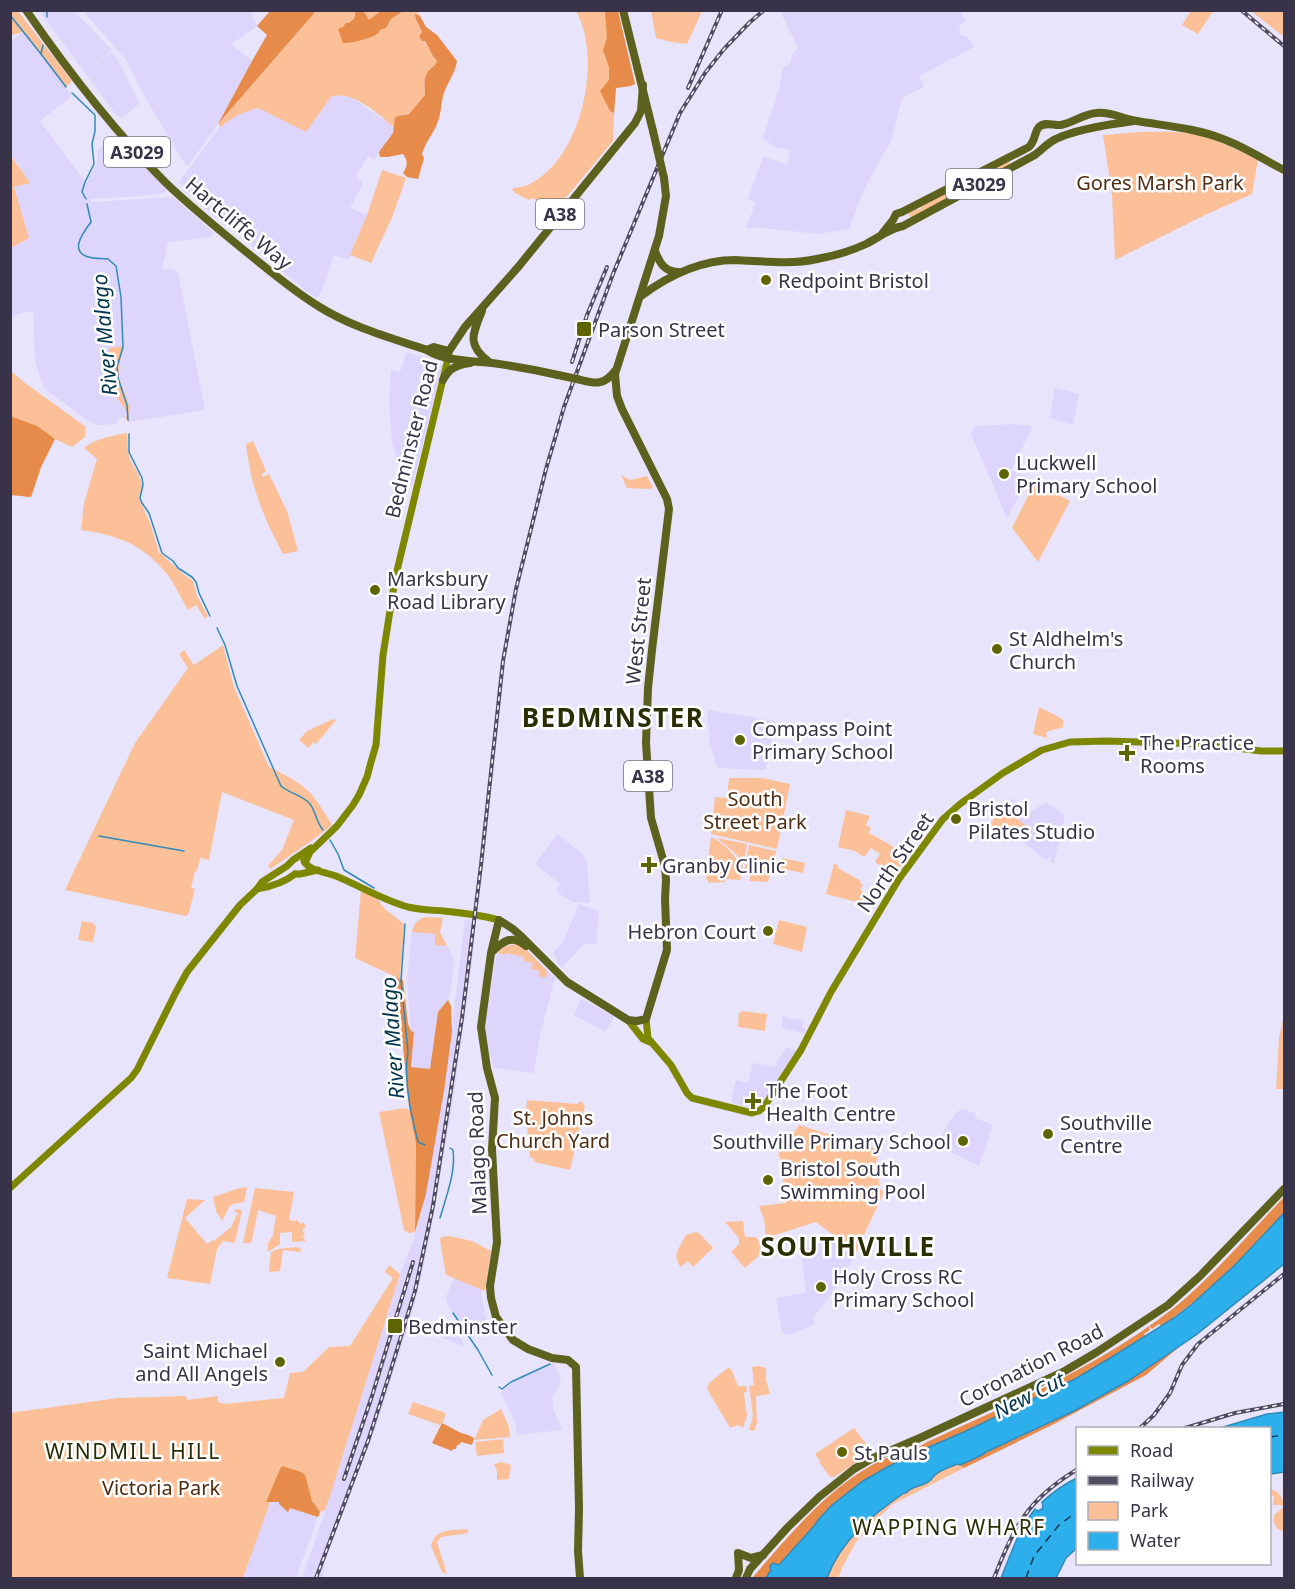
<svg xmlns="http://www.w3.org/2000/svg" width="1295" height="1589" font-family="'Noto Sans',sans-serif">
  <style>
    .built { fill: #ddd5fc }
    .green { fill: #fcc098 }
    .forest { fill: #e78b4a }
    .water { fill: #2dafeb; stroke: #308aba; stroke-width: 1.5 }
    .lines { fill: none; stroke-linecap: round; stroke-linejoin: round }
    .stream { stroke: #308aba; stroke-width: 1.5 }
    .ferry { stroke: #00354d; stroke-width: 1.5; stroke-dasharray: 8 6; stroke-linecap: butt }
    .secondary { stroke: #7e8700; stroke-width: 7 }
    .trunk { stroke: #5c621e; stroke-width: 8 }
    .rail-casing { stroke: #514c62; stroke-width: 4 }
    .rail { stroke: #fff; stroke-width: 1.5; stroke-dasharray: 4.5; stroke-linecap: butt }
    .trunk-bridge { stroke: #5c621e; stroke-width: 8 }
    .poi-dot { fill: #5e6401; stroke: #fff; stroke-width: 2 }
    .labels { text-anchor: middle; dominant-baseline: central; stroke-width: 5; stroke-linejoin: round; paint-order: stroke }
    .shield { fill: #fff; stroke: #747080; stroke-width: 1.5 }
    .shield-label { font-size: 18px; font-weight: bold; fill: #383349 }
    .park-label { font-size: 20px; fill: #502c11; stroke: #fff }
    .street-label { font-size: 20px; fill: #383349; stroke: #fff }
    .poi-label { font-size: 20px; fill: #383349; stroke: #fff; text-anchor: start }
    .water-label { font-size: 21px; font-style: italic; fill: #00354d; stroke: #fff }
    .neighbourhood-label { font-size: 21px; letter-spacing: 1.5px; fill: #2b2e05; stroke: #fff }
    .district-label { font-size: 26px; font-weight: bold; letter-spacing: 1.5px; fill: #2b2e05; stroke: #fff }
  </style>
  <rect width="100%" height="100%" fill="#e8e4fb"/>
  <g class="built">
    <path d="M39 11H74L112 50 93 66 112 52 122 67 139 104 121 118 114 112 42 15 43 12 41 13Z"/>
    <path d="M83 11H251L257 26 231 44 252 61 216 127 188 166 183 161 146 99 126 60Z"/>
    <path d="M780 11H961L966 21 959 25 960 35 967 37 974 47 919 76 924 87 902 98 891 142 879 161 862 194 849 229 818 234 763 228H746L756 202 748 199 763 157 787 164 790 150 775 147 763 138 779 90 783 68 784 66 790 64 793 53 798 48Z"/>
    <path d="M23 32 72 96 40 121 86 183 95 167 98 158 97 151 107 143 124 142 167 190 164 193 139 196 90 199 92 202 173 197 214 233 210 237 168 242 162 269H173L178 273 205 410 129 422 130 408 119 377V368L122 346 109 348 113 391 128 414 125 418H119L117 424 99 425 90 422 46 390 42 383 35 361 33 311 11 316V248L29 238 14 187 29 183 19 165 11 154V42Z"/>
    <path d="M337 95 352 98 394 127 393 133 374 160 368 156 356 176 363 184 350 208 367 215 348 260 334 255 322 290 317 298 306 291 253 247 239 232 237 233 216 218 179 182 219 128 230 120 245 111 258 108 306 132 331 97Z"/>
    <path d="M407 352 436 361 442 367 412 486 403 483 392 441 389 403 391 370 400 372Z"/>
    <path d="M1055 388 1079 394 1073 425 1050 418Z"/>
    <path d="M1013 424 1033 426 1011 470 1029 478 1007 518 971 434 973 429 977 426Z"/>
    <path d="M707 710 776 721 766 770 720 768 717 767 710 743Z"/>
    <path d="M1014 798 1020 809 1019 815 1021 818 1046 802 1065 815 1054 864 1051 862V857H1049L1047 861 1016 837 1012 841 990 824 1003 807Z"/>
    <path d="M557 834 584 855 587 863 590 903 572 902 556 891 560 884 535 864Z"/>
    <path d="M579 904 599 911 596 944H584L562 968 557 963V960L553 953 563 942Z"/>
    <path d="M424 917 443 918 440 932 454 959 452 982 448 1000 438 1012 430 1070 410 1067 414 1032 411 1031 407 979 412 929 417 921Z"/>
    <path d="M465 920 476 921 472 961 452 1108 425 1261 412 1313 377 1424 325 1560 323 1578H302L323 1518 400 1274 414 1239 426 1194 444 1091Z"/>
    <path d="M510 945H522L555 978 540 1035 534 1073 494 1068 488 1047 486 1030V1021L496 957 502 949Z"/>
    <path d="M581 999 613 1016V1019L605 1032 574 1015Z"/>
    <path d="M783 1016 792 1020 793 1018 804 1021 802 1027 806 1029 804 1034 781 1027Z"/>
    <path d="M787 1047 796 1051 764 1100 752 1106H744L731 1102 736 1080 748 1083 753 1063 774 1067Z"/>
    <path d="M964 1109 976 1114 975 1118 993 1125 979 1166 937 1145 944 1130 958 1111Z"/>
    <path d="M826 1237 841 1243 855 1253 842 1282 839 1284 813 1318 814 1324 790 1335H787L782 1332 776 1298 806 1293 800 1244Z"/>
    <path d="M454 1278 481 1289 482 1301 485 1311 483 1312 490 1325 472 1338 451 1310 447 1301 446 1297Z"/>
    <path d="M448 1320 463 1342V1346L440 1337 442 1329Z"/>
    <path d="M554 1363 561 1381 558 1389 552 1397 553 1408 562 1430 517 1435 515 1422 501 1392 513 1382Z"/>
    <path d="M270 1501 280 1502 288 1512 289 1508 318 1517 296 1578H243Z"/>
  </g>
  <g class="green">
    <path d="M416 10 420 16 415 15C415 21 420 26 422 32L419 36C428 43 430 53 437 61 435 67 430 68 427 73 423 79 425 88 425 95L410 113 398 116 394 127C379 115 352 89 331 97L306 132 258 108C244 112 232 117 221 127L218 124 316 11Z"/>
    <path d="M11 11H18L72 81 66 87 23 32 12 35 11 34Z"/>
    <path d="M576 11H618L635 84 631 86 616 88 614 113 613 141 554 212 533 198 529 200 515 193 512 189C518 187 525 187 530 184 582 158 603 59 576 11Z"/>
    <path d="M651 11V10L702 11 687 44 672 42 656 38Z"/>
    <path d="M1191 11H1213L1198 34 1182 25Z"/>
    <path d="M1251 11H1284V37Z"/>
    <path d="M1139 132C1156 132 1174 131 1192 134 1215 138 1237 150 1258 160L1252 194 1205 215 1115 260 1112 194 1103 135Z"/>
    <path d="M10 154 30 183 14 187 29 238 11 248Z"/>
    <path d="M1008 161 1011 166 911 218 908 213 917 209 918 210 921 208V206Z"/>
    <path d="M382 170 406 178 393 215 371 263 350 255 367 215Z"/>
    <path d="M123 346 119 368V377L130 408 129 422 125 418 128 414C123 404 114 397 112 386L109 348Z"/>
    <path d="M10 370 25 383 86 427 85 437 72 447 55 439 41 467 31 497 11 495Z"/>
    <path d="M127 433 128 450 130 460 138 473 143 487 139 496 140 501 150 523 159 552 183 574 193 581 197 596 208 616 205 619 196 605 188 610C181 598 175 584 166 573 143 544 116 535 81 530L84 503 97 459 84 448C97 438 111 436 127 433Z"/>
    <path d="M253 441 266 471 262 474 263 477 269 474 287 511 298 551 283 554C263 516 251 488 246 444Z"/>
    <path d="M621 475 630 480 647 476 653 487 650 489 627 488Z"/>
    <path d="M1035 482 1070 501 1038 562 1012 528Z"/>
    <path d="M223 645 234 687 269 767C284 774 302 783 313 796 320 805 326 815 332 825L310 842 270 869 268 866 282 850 294 820 222 792 209 860 200 858 197 871H195L191 888 195 889 188 915 185 916 65 890 135 743 188 668 179 654 184 650 194 665Z"/>
    <path d="M1039 707 1057 716 1063 720V727L1046 732 1047 738 1033 734Z"/>
    <path d="M333 719 336 720 316 744 313 742 309 748 299 740 307 731Z"/>
    <path d="M729 778H762L790 784 777 849 711 834 715 797 727 798Z"/>
    <path d="M1003 807 1025 825 1012 841 990 824Z"/>
    <path d="M846 810 870 816 866 825 871 828 869 833 889 844 908 857 893 875 875 862 880 854 871 848 864 857 855 851 838 847Z"/>
    <path d="M711 837C725 843 733 855 743 867L740 880 726 879 725 882 709 883 708 880 706 879Z"/>
    <path d="M717 838 747 844 743 864 736 854Z"/>
    <path d="M749 845 776 851 768 882 750 881V873H744Z"/>
    <path d="M782 858 805 863 803 873 779 868Z"/>
    <path d="M834 864 838 865V868L861 881 860 883 863 885 860 889 863 891 862 893 866 895 861 903 826 894Z"/>
    <path d="M361 891 376 897 385 909 404 924 400 979 355 958Z"/>
    <path d="M424 917 443 918 440 932 447 946 435 945V934L412 932C413 925 418 920 424 917Z"/>
    <path d="M779 920 807 927 802 952 773 944Z"/>
    <path d="M82 921 93 923 96 927 93 942 78 940Z"/>
    <path d="M517 944 522 945 547 971 546 978 539 976 540 971 531 969 533 963 524 961V957L507 953 506 955 498 953 505 946Z"/>
    <path d="M742 1011 767 1014 765 1031 738 1027 739 1013Z"/>
    <path d="M1284 1015V1089H1276L1279 1038Z"/>
    <path d="M527 1100 577 1104 581 1101 585 1106 570 1170 534 1162 535 1160 530 1157 526 1115Z"/>
    <path d="M406 1108 410 1110 416 1143 415 1232 409 1233 404 1230 379 1112Z"/>
    <path d="M799 1125 880 1150 876 1162 880 1189 884 1192 856 1252 816 1222 766 1238 764 1219 759 1206 786 1203 780 1157 778 1156 786 1136 791 1137Z"/>
    <path d="M247 1187 244 1202 233 1204 229 1207 222 1221 216 1211 213 1197C225 1194 235 1188 247 1187Z"/>
    <path d="M255 1188 294 1192 289 1220 296 1221V1219L301 1224 303 1222 306 1227 302 1230 305 1234 302 1237 306 1241 292 1242V1232L280 1233V1244L268 1252V1243L273 1235 276 1216 258 1210 252 1240 251 1243H243Z"/>
    <path d="M187 1199 205 1200 185 1218 207 1244 213 1240 214 1241 231 1227 238 1213 234 1211 236 1209 242 1210 235 1243 223 1241 217 1249 210 1284 167 1278Z"/>
    <path d="M743 1221 745 1237H756C760 1242 762 1249 760 1255L745 1268 731 1252 739 1244V1238L725 1222Z"/>
    <path d="M696 1232 700 1234 713 1248 693 1267 688 1261 681 1267C671 1256 680 1247 686 1235Z"/>
    <path d="M449 1236 472 1241 491 1251 485 1291 446 1275 440 1240 441 1237Z"/>
    <path d="M297 1247 301 1249V1252L283 1250 280 1271 269 1272 271 1252 278 1249Z"/>
    <path d="M1284 1264 1179 1347 961 1465 964 1468 893 1504 872 1524 856 1542 843 1566 838 1578H825L827 1570 856 1527 902 1492Z"/>
    <path d="M389 1265 400 1274 330 1496 325 1510 321 1511 318 1517 290 1508 288 1512 279 1504V1502H270L243 1578H11L10 1413 118 1398 186 1396 187 1400 218 1396V1402L225 1404 284 1398 290 1373 303 1372 329 1347 350 1346 393 1278 385 1272Z"/>
    <path d="M758 1366 766 1368V1380L770 1394 756 1396 757 1424 754 1431 749 1430 753 1416 749 1386 754 1385 752 1367Z"/>
    <path d="M729 1367 732 1371 738 1386H746L747 1392 744 1393 747 1416 743 1428 738 1425 730 1428 707 1389 709 1383Z"/>
    <path d="M413 1402 446 1413 443 1422 440 1425 408 1414Z"/>
    <path d="M501 1409 509 1427 510 1437 474 1440 483 1420Z"/>
    <path d="M854 1428 872 1452 834 1477H830L819 1462 820 1461 815 1454Z"/>
    <path d="M503 1439 504 1453 477 1456 475 1442Z"/>
    <path d="M501 1462 511 1465 509 1479 497 1480V1471L494 1464Z"/>
    <path d="M1274 1490C1288 1498 1285 1515 1284 1532L1277 1528 1273 1521 1275 1514 1284 1507 1282 1505H1273L1274 1496H1270V1491Z"/>
    <path d="M468 1529V1533L441 1537 437 1542 447 1574 442 1572 431 1546C436 1527 452 1531 468 1529Z"/>
  </g>
  <g class="forest">
    <path d="M270 11H316L218 124 252 61 267 35 257 26Z"/>
    <path d="M356 11 364 12 369 20 381 11 384 12 386 11H403L391 19 386 28 380 30C379 31 379 33 377 34 372 38 350 44 343 43L338 29 343 27 346 23H349L354 19Z"/>
    <path d="M605 11H618L635 84 631 86 616 88 614 113 610 111 600 91 609 80V67L603 50 607 38Z"/>
    <path d="M415 14 420 16 426 27 437 35 457 61C455 75 446 84 443 96 441 105 441 115 437 124 433 134 425 143 422 154L424 158 418 179 407 177 403 173C408 165 408 161 403 154L388 157H380L379 152 393 133 395 118 398 116 409 114 425 95C425 88 423 79 427 73 430 68 435 67 437 61L433 56 425 41H422L419 36 422 32C420 26 415 21 415 14Z"/>
    <path d="M10 416 37 426 55 439 41 467 31 497 11 495Z"/>
    <path d="M396 977 403 980 408 1024 411 1031 414 1032 411 1067 430 1069 438 1012 448 1000 451 1006 452 1032 444 1091 426 1194 415 1232 416 1143 409 1107Z"/>
    <path d="M1284 1197V1213C1246 1254 1208 1295 1161 1326L1159 1324 1152 1329 1149 1326 1150 1330 1144 1334 1146 1336 1094 1369 1045 1395 964 1432 911 1455 910 1452 927 1442C1012 1403 1100 1366 1175 1307 1215 1274 1249 1234 1284 1197Z"/>
    <path d="M1179 1347 1146 1375 1050 1426 964 1468 960 1465 1099 1398Z"/>
    <path d="M442 1423 461 1433 468 1435 474 1438 472 1445 461 1442 459 1445H457L456 1449H453L452 1451 432 1443Z"/>
    <path d="M906 1450 907 1457 884 1469 864 1481 832 1505 819 1519 814 1526 779 1565 770 1566 771 1570 766 1578H752C788 1537 824 1492 872 1465 883 1459 895 1455 906 1450Z"/>
    <path d="M282 1466 301 1472 305 1475 312 1501 320 1512 318 1517 290 1508 288 1512 279 1504V1502H266L280 1469Z"/>
  </g>
  <g class="water">
    <path d="M1284 1213V1264L1196 1335 1128 1381 1074 1411 986 1452 982 1455 960 1465 957 1464C951 1467 940 1470 935 1475 932 1478 931 1481 928 1482 920 1487 912 1486 906 1493H904C871 1516 841 1540 827 1578H766L771 1570 770 1566 773 1563 779 1565 814 1526 819 1519 832 1505 863 1481 884 1469 908 1456 964 1432 1075 1379 1112 1357 1174 1318 1191 1305 1234 1266Z"/>
    <path d="M1284 1412V1472L1271 1474 1270 1470V1428H1220L1267 1414Z"/>
    <path d="M1077 1478V1548L1066 1558 1056 1578H1001C1011 1554 1018 1530 1035 1509L1038 1511 1042 1509 1043 1506 1042 1502C1053 1492 1064 1484 1077 1478Z"/>
  </g>
  <g class="lines">
    <g class="stream">
      <path d="M10 15 41 54"/>
      <path d="M47 17V10"/>
      <path d="M43 45 41 54 66 87"/>
      <path d="M72 93 95 115V131L92 144 94 164 85 182 82 192 86 199"/>
      <path d="M87 204 91 222C82 234 67 254 93 258 98 259 103 258 108 259L116 266 121 297 123 347 117 367 118 378 127 405 128 420"/>
      <path d="M129 434V452L142 478 143 485 140 498 142 503 149 513 162 553 173 561 178 568 192 577 196 582 199 593 210 616"/>
      <path d="M217 628 225 645 237 686 281 786C290 794 303 795 310 804 316 812 316 822 323 830"/>
      <path d="M99 836 184 851"/>
      <path d="M330 840 338 854 344 870 374 888"/>
      <path d="M405 924 401 980 408 1052C403 1079 411 1115 418 1142L425 1145"/>
      <path d="M440 1218C446 1197 456 1172 453 1150L450 1148"/>
      <path d="M453 1313 478 1350 492 1375"/>
      <path d="M499 1387 502 1389 511 1382 550 1364"/>
    </g>
    <g class="ferry">
      <path d="M1270 1437 1284 1435"/>
      <path d="M1026 1578 1034 1556 1059 1525 1078 1511"/>
    </g>
    <g class="secondary">
      <path d="M304 861C309 871 326 872 336 876 360 886 383 900 408 907 420 910 432 910 444 911 463 913 481 915 499 920"/>
      <path d="M305 863 310 852 337 826 353 805 359 795 367 777 371 762 376 745 383 655 395 579 449 354"/>
      <path d="M295 874H300L318 870"/>
      <path d="M257 889C269 887 285 882 295 874"/>
      <path d="M646 1019 648 1038 671 1065 687 1093 692 1098 752 1113 759 1111 764 1107 801 1050 831 992 899 879 943 819 960 804 1003 773 1042 750 1070 742 1106 741 1205 744 1261 751H1284"/>
      <path d="M628 1020 643 1039 650 1042"/>
      <path d="M10 1188 131 1078 137 1070 176 992 187 972 198 958 240 905 257 889 262 882 287 866 293 860 311 848"/>
    </g>
    <g class="trunk">
      <path d="M26 10C68 71 114 131 166 183 191 207 218 229 245 251 269 270 292 290 318 306 351 327 391 338 427 350 442 361 474 361 492 363 514 366 536 370 558 375"/>
      <path d="M623 10 653 131"/>
      <path d="M882 234 893 220 896 214 902 212 1029 147C1036 140 1034 132 1039 127 1045 121 1054 126 1061 125 1074 122 1084 114 1096 113 1110 111 1123 119 1137 121 1166 126 1195 128 1223 139 1245 147 1264 160 1284 170"/>
      <path d="M655 251C660 264 665 272 679 272"/>
      <path d="M641 296C668 276 700 260 735 260 762 261 790 265 817 259 833 256 851 251 866 244 878 238 890 228 903 226L1033 156C1041 151 1047 143 1056 139 1076 129 1111 124 1134 121"/>
      <path d="M482 311C472 335 467 345 489 362"/>
      <path d="M427 350 434 347 449 351 465 327 519 266 635 123 641 111 643 85"/>
      <path d="M577 379C594 383 603 387 615 371"/>
      <path d="M443 380C449 368 457 365 470 363"/>
      <path d="M492 952C503 941 512 934 526 946"/>
      <path d="M580 1578 578 1551 579 1509 576 1367 568 1360 552 1358 528 1349 513 1340 496 1317 491 1298 490 1286 497 1242 492 1149 495 1098 487 1068 481 1027 491 953 499 920 513 929 521 936 567 982 628 1020 637 1021 646 1019 667 950 665 899 666 880 665 866 651 818 646 743 648 688 652 650 669 509 667 499 622 409 617 396 615 374 659 236 666 196 664 178"/>
      <path d="M736 1578 739 1570 738 1553 751 1558 763 1555"/>
      <path d="M746 1578 750 1569 788 1527 819 1497 854 1469 871 1459 922 1437 1063 1372 1097 1352 1168 1305 1200 1276 1284 1189"/>
    </g>
    <g class="rail-casing">
      <g id="rail">
        <path d="M1241 10 1284 46"/>
        <path d="M688 88 722 10"/>
        <path d="M572 362 587 315 607 267"/>
        <path d="M1140 1428 1154 1415 1170 1393 1182 1365 1198 1344 1284 1274"/>
        <path d="M1185 1428 1235 1413 1284 1404"/>
        <path d="M344 1479 372 1396 413 1262"/>
        <path d="M316 1578 368 1441 388 1379 415 1291 433 1206 462 1018 481 865 503 661 516 589 546 469 564 407 613 274 680 113 705 73 724 49 749 23 764 10"/>
        <path d="M994 1578C1014 1526 1028 1499 1078 1469"/>
      </g>
    </g>
    <use href="#rail" class="rail"/>
    <g class="trunk-bridge">
      <path d="M653 131 664 178"/>
      <path d="M558 375 577 379"/>
    </g>
  </g>
  <g class="poi-dot">
    <circle cx="766" cy="280" r="6"/>
    <rect x="576" y="321" width="16" height="16" rx="3"/>
    <circle cx="1004" cy="474" r="6"/>
    <circle cx="375" cy="590" r="6"/>
    <circle cx="997" cy="649" r="6"/>
    <circle cx="740" cy="740" r="6"/>
    <path d="M1124 744h6v6h6v6h-6v6h-6v-6h-6v-6h6z"/>
    <circle cx="956" cy="819" r="6"/>
    <path d="M646 856h6v6h6v6h-6v6h-6v-6h-6v-6h6z"/>
    <circle cx="768" cy="931" r="6"/>
    <path d="M750 1092h6v6h6v6h-6v6h-6v-6h-6v-6h6z"/>
    <circle cx="1048" cy="1134" r="6"/>
    <circle cx="963" cy="1141" r="6"/>
    <circle cx="768" cy="1180" r="6"/>
    <circle cx="821" cy="1287" r="6"/>
    <rect x="387" y="1318" width="16" height="16" rx="3"/>
    <circle cx="280" cy="1362" r="6"/>
    <circle cx="842" cy="1452" r="6"/>
  </g>
  <g class="labels">
    <g class="shield">
      <rect x="104" y="137" width="66" height="30" rx="4.5"/>
      <rect x="946" y="169" width="66" height="30" rx="4.5"/>
      <rect x="536" y="199" width="48" height="30" rx="4.5"/>
      <rect x="624" y="761" width="48" height="30" rx="4.5"/>
    </g>
    <g class="shield-label">
      <text x="137" y="152">A3029</text>
      <text x="979" y="184">A3029</text>
      <text x="560" y="214">A38</text>
      <text x="648" y="776">A38</text>
    </g>
    <g class="park-label">
      <text x="1160" y="182">Gores Marsh Park</text>
      <text x="755" y="798">South<tspan x="755" dy="23">Street Park</tspan></text>
      <text x="553" y="1117">St. Johns<tspan x="553" dy="23">Church Yard</tspan></text>
      <text x="161" y="1487">Victoria Park</text>
    </g>
    <g class="street-label">
      <text transform="translate(239 223) rotate(40)">Hartcliffe Way</text>
      <text transform="translate(411 439) rotate(-76)">Bedminster Road</text>
      <text transform="translate(638 631) rotate(-84)">West Street</text>
      <text transform="translate(895 862) rotate(-55)">North Street</text>
      <text transform="translate(477 1153) rotate(-92)">Malago Road</text>
      <text transform="translate(1031 1365) rotate(-27)">Coronation Road</text>
    </g>
    <g class="poi-label">
      <text x="778" y="280">Redpoint Bristol</text>
      <text x="598" y="329">Parson Street</text>
      <text x="1016" y="462">Luckwell<tspan x="1016" dy="23">Primary School</tspan></text>
      <text x="387" y="578">Marksbury<tspan x="387" dy="23">Road Library</tspan></text>
      <text x="1009" y="638">St Aldhelm's<tspan x="1009" dy="23">Church</tspan></text>
      <text x="752" y="728">Compass Point<tspan x="752" dy="23">Primary School</tspan></text>
      <text x="1140" y="742">The Practice<tspan x="1140" dy="23">Rooms</tspan></text>
      <text x="968" y="808">Bristol<tspan x="968" dy="23">Pilates Studio</tspan></text>
      <text x="662" y="865">Granby Clinic</text>
      <text x="756" y="931" text-anchor="end">Hebron Court</text>
      <text x="766" y="1090">The Foot<tspan x="766" dy="23">Health Centre</tspan></text>
      <text x="1060" y="1122">Southville<tspan x="1060" dy="23">Centre</tspan></text>
      <text x="951" y="1141" text-anchor="end">Southville Primary School</text>
      <text x="780" y="1168">Bristol South<tspan x="780" dy="23">Swimming Pool</tspan></text>
      <text x="833" y="1276">Holy Cross RC<tspan x="833" dy="23">Primary School</tspan></text>
      <text x="408" y="1326">Bedminster</text>
      <text x="268" y="1350" text-anchor="end">Saint Michael<tspan x="268" dy="23">and All Angels</tspan></text>
      <text x="854" y="1452">St Pauls</text>
    </g>
    <g class="water-label">
      <text transform="translate(104 335) rotate(-95)">River Malago</text>
      <text transform="translate(392 1038) rotate(-94)">River Malago</text>
      <text transform="translate(1029 1395) rotate(-27)">New Cut</text>
    </g>
    <g class="neighbourhood-label">
      <text x="133" y="1451">WINDMILL HILL</text>
      <text x="949" y="1527">WAPPING WHARF</text>
    </g>
    <g class="district-label">
      <text x="613" y="717">BEDMINSTER</text>
      <text x="848" y="1246">SOUTHVILLE</text>
    </g>
  </g>
  <rect width="1295" height="1589" fill="none" stroke="#383349" stroke-width="24"/>
  <rect x="1076" y="1427" width="195" height="138" fill="#ffffff" stroke="#afadb6" stroke-width="1.5"/>
  <rect x="1088" y="1446" width="30" height="9" fill="#7e8700" stroke="#afadb6" stroke-width="1.5"/>
  <text x="1130" y="1457" font-size="18" fill="#383349">Road</text>
  <rect x="1088" y="1476" width="30" height="9" fill="#514c62" stroke="#afadb6" stroke-width="1.5"/>
  <text x="1130" y="1487" font-size="18" fill="#383349">Railway</text>
  <rect x="1088" y="1502" width="30" height="18" fill="#fcc098" stroke="#afadb6" stroke-width="1.5"/>
  <text x="1130" y="1517" font-size="18" fill="#383349">Park</text>
  <rect x="1088" y="1532" width="30" height="18" fill="#2dafeb" stroke="#afadb6" stroke-width="1.5"/>
  <text x="1130" y="1547" font-size="18" fill="#383349">Water</text>
</svg>
